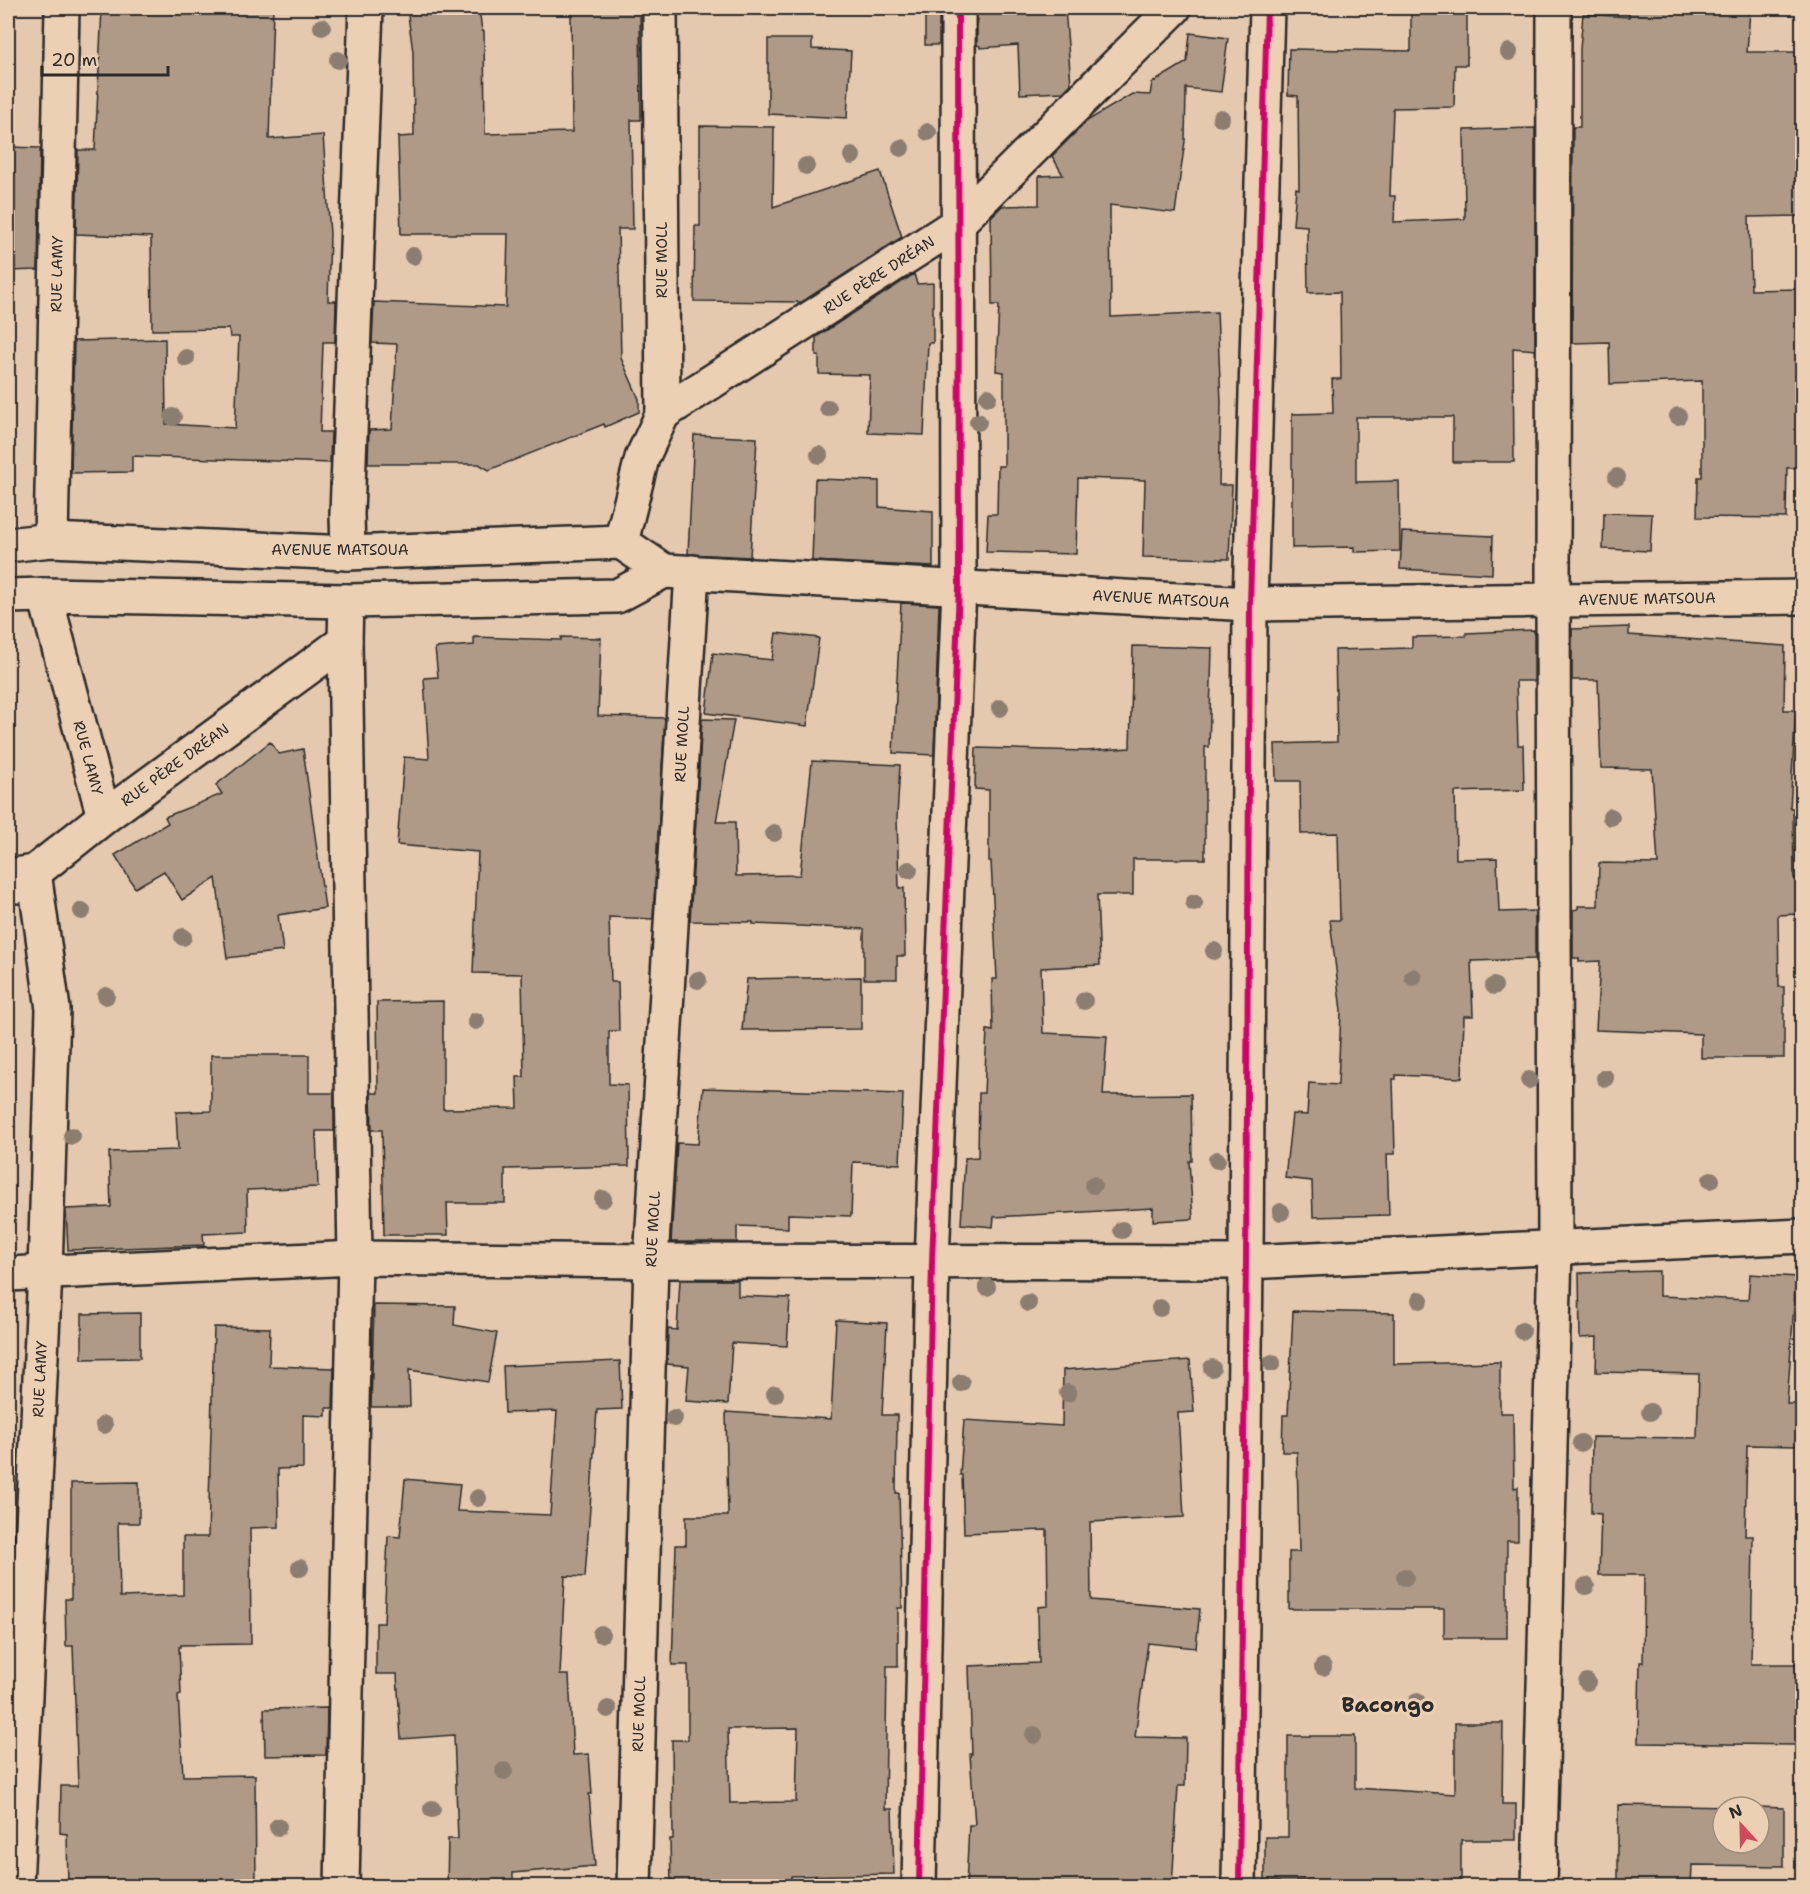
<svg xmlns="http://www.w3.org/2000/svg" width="1810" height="1894" font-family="'Shantell Sans',sans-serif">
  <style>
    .building { fill: #ae9a87; stroke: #2b2b2b; stroke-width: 1.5; fill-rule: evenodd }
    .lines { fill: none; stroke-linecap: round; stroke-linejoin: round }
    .street-casing { stroke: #2b2b2b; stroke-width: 38 }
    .secondary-casing { stroke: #2b2b2b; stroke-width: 38 }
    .street { stroke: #ecd0b3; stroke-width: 33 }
    .secondary { stroke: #ecd0b3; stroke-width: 33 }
    .cycleway-casing { stroke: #ecd0b3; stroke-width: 10 }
    .cycleway { stroke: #d6006c; stroke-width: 6 }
    .tree { fill: #8b7d6f }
    .labels { text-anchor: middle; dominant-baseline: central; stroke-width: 6; stroke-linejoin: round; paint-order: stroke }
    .street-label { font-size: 15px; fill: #2b2b2b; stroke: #ecd0b3 }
    .district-label { font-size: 21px; font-weight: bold; fill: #2b2b2b; stroke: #ecd0b3 }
  </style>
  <rect width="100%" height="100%" fill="#e4c9ae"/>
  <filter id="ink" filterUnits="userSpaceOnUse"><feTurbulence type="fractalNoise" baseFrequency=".0167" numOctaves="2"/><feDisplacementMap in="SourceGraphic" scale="12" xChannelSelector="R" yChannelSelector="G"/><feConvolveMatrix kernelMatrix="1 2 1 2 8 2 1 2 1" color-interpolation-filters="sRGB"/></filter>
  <g filter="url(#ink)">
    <g class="building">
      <path d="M102 8H273L269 139 323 135 330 234 328 301H336L335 342H323L320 432H331L330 463 132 456V472L71 473 74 341 165 339 166 424 235 428 239 337H230L229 329 152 330 151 237 76 234 78 150H95Z"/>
      <path d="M407 8H479L482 31H484L485 134 572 132 571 9 640 8 641 120H631L633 229H618L621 358 639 399V412L605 427 604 424 489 470 479 464H368L369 430 392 429 397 344 372 343 374 302 506 307 508 234H401L398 137 414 136 413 52Z"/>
      <rect x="925" y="8" width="14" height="37"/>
      <path d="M977 8H1065L1071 84 1063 92 1020 94 1018 45 980 48V46L977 45Z"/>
      <path d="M1630 8 1750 10 1747 52H1803V216L1749 217 1751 290 1803 289V468H1787L1786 518 1697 517 1698 477H1702V381L1610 384 1609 342 1572 343 1573 127H1580V49L1583 14 1629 17Z"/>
      <path d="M1467 9V65H1455L1454 107 1393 108 1390 196H1395L1394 222 1465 219 1464 130 1535 128V350L1513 348 1514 462H1453V417H1356V482L1399 481 1400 551 1354 552V547L1292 548V414L1333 413 1332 379H1341L1340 292 1308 293 1307 226 1293 225 1296 188 1299 189 1298 96 1288 95 1289 49 1411 51V10Z"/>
      <path d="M1190 33 1228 38 1221 92 1186 88 1185 141 1175 213 1110 205 1111 317 1217 312 1221 402 1219 485H1232L1229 559 1143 557 1145 480 1078 478 1076 554 986 552 988 514H997L998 466H1004V372L996 371 999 305H992L991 217 1002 206 1039 205V176L1063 175 1052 156 1087 121 1132 94 1150 95 1152 83 1187 62Z"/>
      <path d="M768 39H812V49L851 51 847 118 768 114Z"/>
      <path d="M700 126 774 127 773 207 880 171 902 237 802 302 694 301 695 226H700Z"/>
      <path d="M8 147 40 148 38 270 8 271Z"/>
      <path d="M914 274 917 284 933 283V343H928L924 435 868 433 870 375 819 374V356H816V337Z"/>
      <path d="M694 435 757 438 750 557 688 554Z"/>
      <path d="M815 479 879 481V507L933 511V567L812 561Z"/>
      <path d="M1604 513 1652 514 1650 551 1603 549Z"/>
      <path d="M1402 532 1493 536 1492 574 1400 569Z"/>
      <path d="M901 603 939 605 934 755 893 753Z"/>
      <path d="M1629 627V635L1785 646 1784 710H1796L1790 808H1793L1794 878H1798L1799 914 1778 915 1779 987H1784V1058H1701V1034L1596 1030 1600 961 1579 962V958H1573V910L1578 909V906H1598L1599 863 1658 864 1652 769 1601 768 1598 680H1572V629Z"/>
      <path d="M1534 630V681H1516L1518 745H1523L1524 790 1455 792 1456 859 1497 858 1499 912 1535 911V959L1471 961 1473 1016H1464L1462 1078 1396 1075V1079H1393L1395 1154H1387L1389 1215 1313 1217 1312 1181 1285 1178 1292 1114 1307 1115 1309 1083 1338 1085 1341 1011 1330 920H1340L1338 833 1301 834 1300 781H1276L1275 744 1337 742 1335 650 1412 648V637L1466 636V633Z"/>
      <path d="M776 633 819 638 807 726 706 713 713 653 772 660Z"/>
      <path d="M474 637 561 640V637L601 638 598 716 665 718 653 919 609 917 611 982H618L619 1031H609V1084L628 1085 629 1166 505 1169V1203H447L448 1235H384L382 1130H372L371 1093H378L377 1002 443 1001V1109L518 1108 517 1077H524L522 974 473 973 478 852 397 845 404 757 429 759 424 678 438 677 435 648 474 645Z"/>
      <path d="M1133 646 1212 648 1209 747H1205V859H1133V895H1097L1100 965 1041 968 1043 1033 1107 1036 1103 1095 1191 1094 1192 1161H1189L1193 1219 1153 1221V1208L994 1217 993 1227 961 1224 965 1158 978 1157 979 1093H984L987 1030 993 1031 992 979H997L991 861H989V790L975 789 976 748 1086 751 1130 748Z"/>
      <path d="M702 719 734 720 716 822H735L736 876 800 875 812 761 900 765 897 817 899 888H904L905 956H897V979H864V929L753 924V922L690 921Z"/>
      <path d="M270 742 279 754 303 749 325 908 278 915 283 951 227 958 216 878 182 900 164 871 135 888 115 855 168 823 165 817 222 794 216 785Z"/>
      <path d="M861 977V1029L742 1030 747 979Z"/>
      <path d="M211 1055H309V1093H334V1131H316L318 1187 247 1190 248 1232 203 1234 204 1245 68 1250 66 1209 111 1207 109 1152 178 1150 176 1112 211 1111Z"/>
      <path d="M703 1088 903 1094 900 1164 853 1162 851 1216 788 1214V1228L737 1226V1242H671L677 1143 698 1144Z"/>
      <path d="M1659 1271V1296L1748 1300 1750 1274 1796 1277 1787 1404H1798V1446L1747 1445 1745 1536H1753L1751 1664H1798L1797 1745 1638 1743 1640 1662H1643L1644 1575H1599L1601 1514 1591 1513 1592 1437 1697 1438 1699 1374 1596 1372 1597 1337 1580 1338 1579 1273Z"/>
      <path d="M680 1280H738V1296L790 1298 787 1346 732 1343 728 1404 686 1401 689 1366 667 1364 668 1329 677 1330Z"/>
      <path d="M374 1305 455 1306 454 1325 497 1333 488 1382 409 1370 410 1407H371Z"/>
      <path d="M1293 1311 1394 1313V1364L1500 1362V1413H1513L1514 1488 1518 1487V1541H1507V1638H1444V1609H1289V1552H1299L1297 1452H1282L1283 1415H1288Z"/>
      <path d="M140 1313V1358L82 1359V1314Z"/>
      <path d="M836 1320 887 1323 882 1415H897L896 1493H899L902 1608H898V1666H887L885 1809H892L894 1874 791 1876V1881L671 1884 670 1839H673L672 1740H688V1665H672L676 1545H686V1516H728L726 1412 831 1419ZM798 1728 796 1802 730 1803 728 1729Z"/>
      <path d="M214 1327 270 1328 269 1366 334 1368 333 1408H326V1416L303 1415V1468L278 1469 279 1527 250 1528 251 1644 181 1645V1647H179L181 1694 178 1695 183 1776 255 1775 256 1887H194V1885L68 1887 67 1834 60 1833 61 1786H78L73 1646H66L65 1599H71V1483L139 1482V1523H118L120 1597 183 1595V1537H208Z"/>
      <path d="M1190 1360 1194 1412 1178 1413 1184 1517 1090 1522 1091 1600 1200 1609 1196 1648 1148 1643 1135 1737 1186 1738 1185 1786H1178L1172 1887H966L969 1825H975L970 1754H972L969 1666 1039 1663 1038 1607 1048 1606 1047 1530 964 1533 962 1475H960L964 1420 1062 1426 1063 1370Z"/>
      <path d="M620 1361 622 1409 597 1410 585 1577 565 1576 560 1675H569L573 1755 589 1754 592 1794H589L595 1866 513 1873V1887H447L448 1839H458L454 1735 401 1739 397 1674H376V1623H384L388 1536 400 1537 405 1479 460 1484 457 1511 550 1515 557 1411 505 1413 503 1366Z"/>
      <path d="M327 1708 326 1755 265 1756 264 1709Z"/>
      <path d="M1455 1723H1503L1502 1804H1516V1840H1461V1887H1409V1880L1265 1881V1837H1288V1736H1355V1788L1455 1794Z"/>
      <path d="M1618 1805 1733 1807H1723V1843H1759V1807L1784 1808V1866L1692 1865 1691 1887H1618Z"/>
    </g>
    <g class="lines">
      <g class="street-casing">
        <g id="street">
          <path d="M663 413 957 224 1174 8"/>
          <path d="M51 540 62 8"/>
          <path d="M621 542 642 458 663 413 660 8"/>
          <path d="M348 553 347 514 366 8"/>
          <path d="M45 595 104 817"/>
          <path d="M8 876 34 872 53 1009 45 1272 16 1886"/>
          <path d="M17 886 104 817 345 641"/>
          <path d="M8 1274 355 1258 651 1261 1246 1262 1802 1236"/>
          <path d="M342 1886 355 1258 345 641 346 601"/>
          <path d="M634 1886 651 1261 692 572"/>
          <path d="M919 1886 932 1261 959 587 958 8"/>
          <path d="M1239 1886 1246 1262 1250 604 1267 8"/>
          <path d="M1539 1886 1555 1248 1553 600 1554 8"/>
        </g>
      </g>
      <g class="secondary-casing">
        <g id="secondary">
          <path d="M8 545 51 540 348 553 621 542 664 571"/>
          <path d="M8 596 45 595 346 601 617 596 664 571 1250 604 1802 597"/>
        </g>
      </g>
      <use href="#street" class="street"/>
      <use href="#secondary" class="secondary"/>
      <g class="cycleway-casing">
        <g id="cycleway">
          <path d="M919 1886 932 1261 959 587 958 8"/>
          <path d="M1239 1886 1246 1262 1250 604 1267 8"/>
        </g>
      </g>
      <use href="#cycleway" class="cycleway"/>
    </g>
    <g class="tree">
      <circle cx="322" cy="27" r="9"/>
      <circle cx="1509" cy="52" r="9"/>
      <circle cx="338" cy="60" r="9"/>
      <circle cx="1221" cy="118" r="9"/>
      <circle cx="928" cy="132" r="9"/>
      <circle cx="901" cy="148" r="9"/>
      <circle cx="852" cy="156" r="9"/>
      <circle cx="806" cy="166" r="9"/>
      <circle cx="413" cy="256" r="9"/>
      <circle cx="186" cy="358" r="9"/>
      <circle cx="988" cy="397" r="9"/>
      <circle cx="828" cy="408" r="9"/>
      <circle cx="1678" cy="416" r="9"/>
      <circle cx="173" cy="417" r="9"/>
      <circle cx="978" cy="422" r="9"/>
      <circle cx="819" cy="455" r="9"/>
      <circle cx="1617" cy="477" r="9"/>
      <circle cx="1000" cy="708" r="9"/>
      <circle cx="1611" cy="817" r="9"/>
      <circle cx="774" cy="833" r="9"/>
      <circle cx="909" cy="870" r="9"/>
      <circle cx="1194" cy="903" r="9"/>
      <circle cx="82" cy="911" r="9"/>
      <circle cx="183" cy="937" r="9"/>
      <circle cx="1214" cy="951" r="9"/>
      <circle cx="1413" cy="977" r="9"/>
      <circle cx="698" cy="980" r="9"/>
      <circle cx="1494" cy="986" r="9"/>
      <circle cx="106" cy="996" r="9"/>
      <circle cx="1084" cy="1001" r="9"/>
      <circle cx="476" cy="1021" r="9"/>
      <circle cx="1605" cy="1078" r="9"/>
      <circle cx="1529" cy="1080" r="9"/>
      <circle cx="72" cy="1136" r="9"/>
      <circle cx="1217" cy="1160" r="9"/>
      <circle cx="1711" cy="1180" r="9"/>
      <circle cx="1093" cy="1185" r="9"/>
      <circle cx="603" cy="1199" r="9"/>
      <circle cx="1281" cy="1212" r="9"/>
      <circle cx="1122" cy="1230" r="9"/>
      <circle cx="987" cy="1287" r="9"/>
      <circle cx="1420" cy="1300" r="9"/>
      <circle cx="1028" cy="1303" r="9"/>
      <circle cx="1160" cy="1308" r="9"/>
      <circle cx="1522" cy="1331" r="9"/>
      <circle cx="1272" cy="1363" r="9"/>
      <circle cx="1212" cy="1368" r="9"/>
      <circle cx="961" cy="1383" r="9"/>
      <circle cx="1068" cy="1393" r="9"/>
      <circle cx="775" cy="1394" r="9"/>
      <circle cx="1650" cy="1412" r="9"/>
      <circle cx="674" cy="1418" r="9"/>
      <circle cx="104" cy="1425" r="9"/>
      <circle cx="1581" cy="1443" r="9"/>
      <circle cx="478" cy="1498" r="9"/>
      <circle cx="300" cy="1568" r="9"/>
      <circle cx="1405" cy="1577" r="9"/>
      <circle cx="1586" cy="1586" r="9"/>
      <circle cx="601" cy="1634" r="9"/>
      <circle cx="1323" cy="1667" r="9"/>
      <circle cx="1587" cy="1682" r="9"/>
      <circle cx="1417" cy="1702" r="9"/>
      <circle cx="608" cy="1709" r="9"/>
      <circle cx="1034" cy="1735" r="9"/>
      <circle cx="504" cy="1771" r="9"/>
      <circle cx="432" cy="1809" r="9"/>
      <circle cx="278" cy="1827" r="9"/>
    </g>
  </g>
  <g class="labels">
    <g class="street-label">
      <text transform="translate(662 260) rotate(-90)">RUE MOLL</text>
      <text transform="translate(57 274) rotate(-89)">RUE LAMY</text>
      <text transform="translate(879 275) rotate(-33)">RUE PÈRE DRÉAN</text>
      <text x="340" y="550">AVENUE MATSOUA</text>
      <text transform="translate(1161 599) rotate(3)">AVENUE MATSOUA</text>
      <text transform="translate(1647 599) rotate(-1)">AVENUE MATSOUA</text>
      <text transform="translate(682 744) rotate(-87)">RUE MOLL</text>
      <text transform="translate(88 758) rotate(75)">RUE LAMY</text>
      <text transform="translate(175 765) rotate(-36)">RUE PÈRE DRÉAN</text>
      <text transform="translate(653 1229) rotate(-87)">RUE MOLL</text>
      <text transform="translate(40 1379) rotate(-87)">RUE LAMY</text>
      <text transform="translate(639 1714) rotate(-88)">RUE MOLL</text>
    </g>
    <g class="district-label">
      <text x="1388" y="1705">Bacongo</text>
    </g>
  </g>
  <rect width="1810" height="1894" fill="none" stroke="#ecd0b3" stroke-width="30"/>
  <rect x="15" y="15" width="1780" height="1864" fill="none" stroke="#2b2b2b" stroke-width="2" filter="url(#ink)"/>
  <g transform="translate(1741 1825) rotate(338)"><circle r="28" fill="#ecd0b3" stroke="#9f8e7d" stroke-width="1.5"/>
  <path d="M0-4.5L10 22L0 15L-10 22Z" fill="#d1495b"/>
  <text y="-9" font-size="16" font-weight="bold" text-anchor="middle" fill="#2b2b2b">N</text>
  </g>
  <path d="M42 66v9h126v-9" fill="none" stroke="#2b2b2b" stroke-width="3"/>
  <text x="51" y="66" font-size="18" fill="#2b2b2b" stroke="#ecd0b3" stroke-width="4.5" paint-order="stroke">20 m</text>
</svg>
